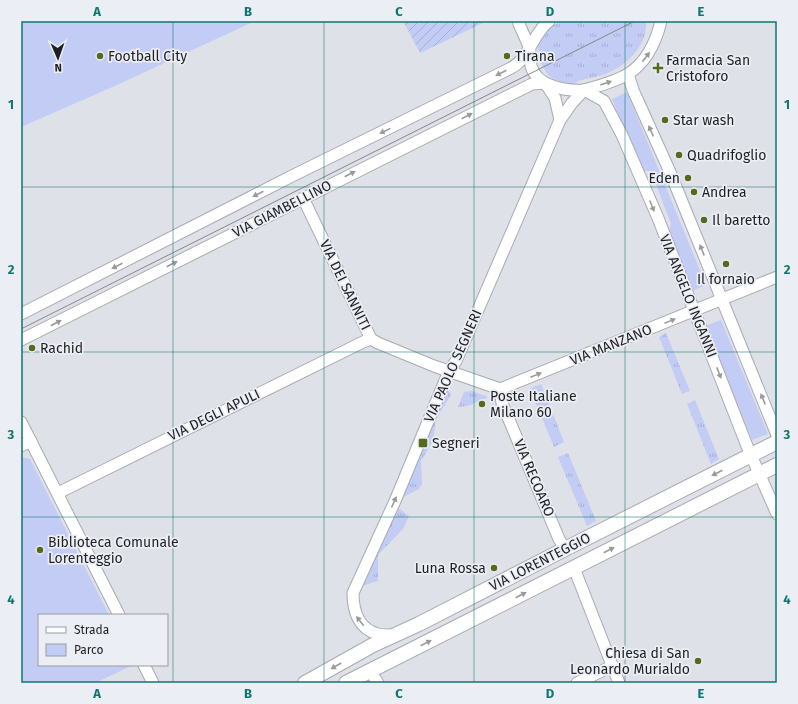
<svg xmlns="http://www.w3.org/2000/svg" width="798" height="704" font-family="'Fira Sans',sans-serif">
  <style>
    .grass { fill: url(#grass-tufts) }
    .park { fill: #c2ccf5 }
    .garden { fill: url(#garden-furrows) }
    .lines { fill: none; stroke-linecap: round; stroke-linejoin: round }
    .minor-casing { stroke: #a8aab1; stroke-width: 13 }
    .major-casing { stroke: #a8aab1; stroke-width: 16 }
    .minor { stroke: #fff; stroke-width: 11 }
    .major { stroke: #fff; stroke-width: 14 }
    .tram { stroke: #85878c; stroke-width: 1 }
    .oneway { fill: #9a9a9b }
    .grid { fill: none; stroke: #0f766e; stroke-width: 1; stroke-opacity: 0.55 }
    .poi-dot { fill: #556b1b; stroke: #eceef5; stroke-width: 1.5 }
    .labels { text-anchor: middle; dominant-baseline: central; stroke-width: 3.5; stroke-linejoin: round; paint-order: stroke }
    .poi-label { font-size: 14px; fill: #1e1f21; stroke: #eceef5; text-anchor: start }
    .street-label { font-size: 14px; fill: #1e1f21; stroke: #eceef5 }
    .neatline { fill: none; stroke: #0f766e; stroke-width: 1.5 }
    .grid-label { font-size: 13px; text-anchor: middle; font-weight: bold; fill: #0f766e }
  </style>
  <defs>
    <pattern id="grass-tufts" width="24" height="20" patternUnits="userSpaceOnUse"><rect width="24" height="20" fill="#c2ccf5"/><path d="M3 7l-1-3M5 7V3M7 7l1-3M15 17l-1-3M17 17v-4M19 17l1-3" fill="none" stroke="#a6afd2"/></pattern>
    <pattern id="garden-furrows" width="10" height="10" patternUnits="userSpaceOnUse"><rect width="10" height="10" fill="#c2ccf5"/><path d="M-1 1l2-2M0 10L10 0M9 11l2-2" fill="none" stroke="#a6afd2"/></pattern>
  </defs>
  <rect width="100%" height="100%" fill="#dfe1e8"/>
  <g class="grass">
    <path d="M565 21H646C648 47 625 67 603 75 596 77 589 78 582 80 579 80 577 83 574 83 569 84 563 82 559 81 551 79 547 74 543 67 532 45 540 27 565 21Z"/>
    <path d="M666 333 690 391 682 394 659 337Z"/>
    <path d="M541 384 564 442 554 447 530 389Z"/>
    <path d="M447 388 451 395 436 419 433 441 421 461 422 484 419 489 398 500Z"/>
    <path d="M472 391 488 397 468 406 458 407 464 392Z"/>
    <path d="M695 400 719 459 711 464 687 404Z"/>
    <path d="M568 453 596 521 587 526 558 457Z"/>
    <path d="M396 506 409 516 403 529 378 555V581L361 586Z"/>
  </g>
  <g class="park">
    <path d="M21 21H255L117 85 21 127Z"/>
    <path d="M627 92 706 285 692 291 668 235 671 224 651 171H642L612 99Z"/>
    <path d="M721 320 768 434 752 440 705 326Z"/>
    <path d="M21 457 30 459 109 615H39V665H133L95 683H21Z"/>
  </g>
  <path class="garden" d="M403 21H487L420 53Z"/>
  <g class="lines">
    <g class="minor-casing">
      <g id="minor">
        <path d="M518 21C521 30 526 38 529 47 531 53 530 60 531 66 537 87 566 91 584 90 598 86 615 82 628 74 647 62 656 42 661 21"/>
        <path d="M628 74 633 90 670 172 777 435"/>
        <path d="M545 83 555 98 560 120"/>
        <path d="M584 90 604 101 622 135 658 218 747 446 777 514"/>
        <path d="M303 198 371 339 378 343 434 366 500 389"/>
        <path d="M21 314 292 176 511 68C530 58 533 33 549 21"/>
        <path d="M21 340 532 84 545 83"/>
        <path d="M500 389 777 277"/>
        <path d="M500 389 502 403 559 539 565 549"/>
        <path d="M21 422 119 615"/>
        <path d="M21 446 31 441"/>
        <path d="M58 493 363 342 371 339"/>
        <path d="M574 568 619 683"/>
        <path d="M394 635C389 635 383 635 378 634 358 629 353 610 353 593L395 501 444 383 449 371 456 361 560 120 572 103 584 90"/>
        <path d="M144 665 153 683"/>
        <path d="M370 671 378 683"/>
        <path d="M577 683 612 666"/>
      </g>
    </g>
    <g class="major-casing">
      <g id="major">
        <path d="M305 683 373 645 419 624 565 549 777 442"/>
        <path d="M346 683 777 465"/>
      </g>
    </g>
    <use href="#minor" class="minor"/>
    <use href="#major" class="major"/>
    <path class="tram" d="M21 329 635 21"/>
  </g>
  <defs><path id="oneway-solid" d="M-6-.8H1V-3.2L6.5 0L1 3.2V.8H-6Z"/></defs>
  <g class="oneway">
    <use href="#oneway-solid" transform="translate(646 57) rotate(-53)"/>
    <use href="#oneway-solid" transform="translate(501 73) rotate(153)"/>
    <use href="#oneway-solid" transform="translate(606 83) rotate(-19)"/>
    <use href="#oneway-solid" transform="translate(467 116) rotate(-27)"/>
    <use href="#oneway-solid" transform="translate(385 131) rotate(154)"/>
    <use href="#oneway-solid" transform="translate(651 131) rotate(-114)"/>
    <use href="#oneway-solid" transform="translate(350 174) rotate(-27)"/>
    <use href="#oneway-solid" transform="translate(258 194) rotate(153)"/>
    <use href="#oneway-solid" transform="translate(652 206) rotate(68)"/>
    <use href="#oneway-solid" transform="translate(702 250) rotate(-112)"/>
    <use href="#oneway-solid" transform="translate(172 264) rotate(-27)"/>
    <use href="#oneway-solid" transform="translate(117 266) rotate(153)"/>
    <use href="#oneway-solid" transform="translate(670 321) rotate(-22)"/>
    <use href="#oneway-solid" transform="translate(56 323) rotate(-27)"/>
    <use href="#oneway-solid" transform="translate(719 373) rotate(69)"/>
    <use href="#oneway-solid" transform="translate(536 375) rotate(-22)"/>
    <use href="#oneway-solid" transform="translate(763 399) rotate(-112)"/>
    <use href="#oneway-solid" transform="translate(717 473) rotate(153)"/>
    <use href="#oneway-solid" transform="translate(394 502) rotate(-66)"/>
    <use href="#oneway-solid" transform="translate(609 550) rotate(-27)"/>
    <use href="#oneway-solid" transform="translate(521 595) rotate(-27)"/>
    <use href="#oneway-solid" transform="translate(360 621) rotate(-128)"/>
    <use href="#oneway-solid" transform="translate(426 643) rotate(-27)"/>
    <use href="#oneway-solid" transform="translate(336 666) rotate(150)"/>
  </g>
  <path class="grid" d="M173 21V683M324 21V683M474 21V683M625 21V683M21 187H777M21 352H777M21 517H777"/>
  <g class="poi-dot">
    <circle cx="100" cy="56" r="4"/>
    <circle cx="507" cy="56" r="4"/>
    <path d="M656 62h4v4h4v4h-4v4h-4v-4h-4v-4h4z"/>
    <circle cx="665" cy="120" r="4"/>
    <circle cx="679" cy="155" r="4"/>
    <circle cx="688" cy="178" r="4"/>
    <circle cx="694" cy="192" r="4"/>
    <circle cx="704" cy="220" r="4"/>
    <circle cx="726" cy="264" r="4"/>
    <circle cx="32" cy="348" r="4"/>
    <circle cx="482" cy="404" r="4"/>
    <rect x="418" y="438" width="10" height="10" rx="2"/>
    <circle cx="40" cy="550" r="4"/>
    <circle cx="494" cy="568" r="4"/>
    <circle cx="698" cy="661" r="4"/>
  </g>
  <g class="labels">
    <g class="poi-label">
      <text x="108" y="56">Football City</text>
      <text x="515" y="56">Tirana</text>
      <text x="666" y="60">Farmacia San<tspan x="666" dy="16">Cristoforo</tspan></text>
      <text x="673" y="120">Star wash</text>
      <text x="687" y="155">Quadrifoglio</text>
      <text x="680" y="178" text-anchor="end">Eden</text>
      <text x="702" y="192">Andrea</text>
      <text x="712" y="220">Il baretto</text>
      <text x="726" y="279" text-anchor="middle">Il fornaio</text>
      <text x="40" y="348">Rachid</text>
      <text x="490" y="396">Poste Italiane<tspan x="490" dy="16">Milano 60</tspan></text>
      <text x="432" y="443">Segneri</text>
      <text x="48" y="542">Biblioteca Comunale<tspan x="48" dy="16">Lorenteggio</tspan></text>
      <text x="486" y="568" text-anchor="end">Luna Rossa</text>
      <text x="690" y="653" text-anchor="end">Chiesa di San<tspan x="690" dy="16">Leonardo Murialdo</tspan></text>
    </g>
    <g class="street-label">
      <text transform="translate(282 209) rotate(-27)">VIA GIAMBELLINO</text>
      <text transform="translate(345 285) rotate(64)">VIA DEI SANNITI</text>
      <text transform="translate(688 296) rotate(68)">VIA ANGELO INGANNI</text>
      <text transform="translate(611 345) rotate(-22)">VIA MANZANO</text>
      <text transform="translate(453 366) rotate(-66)">VIA PAOLO SEGNERI</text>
      <text transform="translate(214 415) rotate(-26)">VIA DEGLI APULI</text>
      <text transform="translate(534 478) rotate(67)">VIA RECOARO</text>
      <text transform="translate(540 562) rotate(-27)">VIA LORENTEGGIO</text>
    </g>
  </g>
  <rect width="798" height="704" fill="none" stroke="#eceef5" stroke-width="44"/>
  <rect x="38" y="614" width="130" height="52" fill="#eceef5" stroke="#9a9ba0"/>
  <rect x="46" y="627" width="20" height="6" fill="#ffffff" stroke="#9a9ba0"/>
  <text x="74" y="634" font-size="12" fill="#1e1f21">Strada</text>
  <rect x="46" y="644" width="20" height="12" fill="#c2ccf5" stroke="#9a9ba0"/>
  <text x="74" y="654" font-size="12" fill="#1e1f21">Parco</text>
  <g transform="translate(58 58) rotate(178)" stroke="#eceef5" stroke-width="3" paint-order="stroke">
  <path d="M0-3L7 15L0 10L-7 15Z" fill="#1e1f21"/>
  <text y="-6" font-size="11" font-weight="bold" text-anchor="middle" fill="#1e1f21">N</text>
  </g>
  <rect x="22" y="22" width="754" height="660" class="neatline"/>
  <g class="grid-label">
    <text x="97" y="16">A</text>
    <text x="248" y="16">B</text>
    <text x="399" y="16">C</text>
    <text x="550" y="16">D</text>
    <text x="701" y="16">E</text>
    <text x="11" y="109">1</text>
    <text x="787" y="109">1</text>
    <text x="11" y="274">2</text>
    <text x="787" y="274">2</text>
    <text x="11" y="439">3</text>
    <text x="787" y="439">3</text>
    <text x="11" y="604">4</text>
    <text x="787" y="604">4</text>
    <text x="97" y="698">A</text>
    <text x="248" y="698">B</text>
    <text x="399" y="698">C</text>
    <text x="550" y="698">D</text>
    <text x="701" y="698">E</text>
  </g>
</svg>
